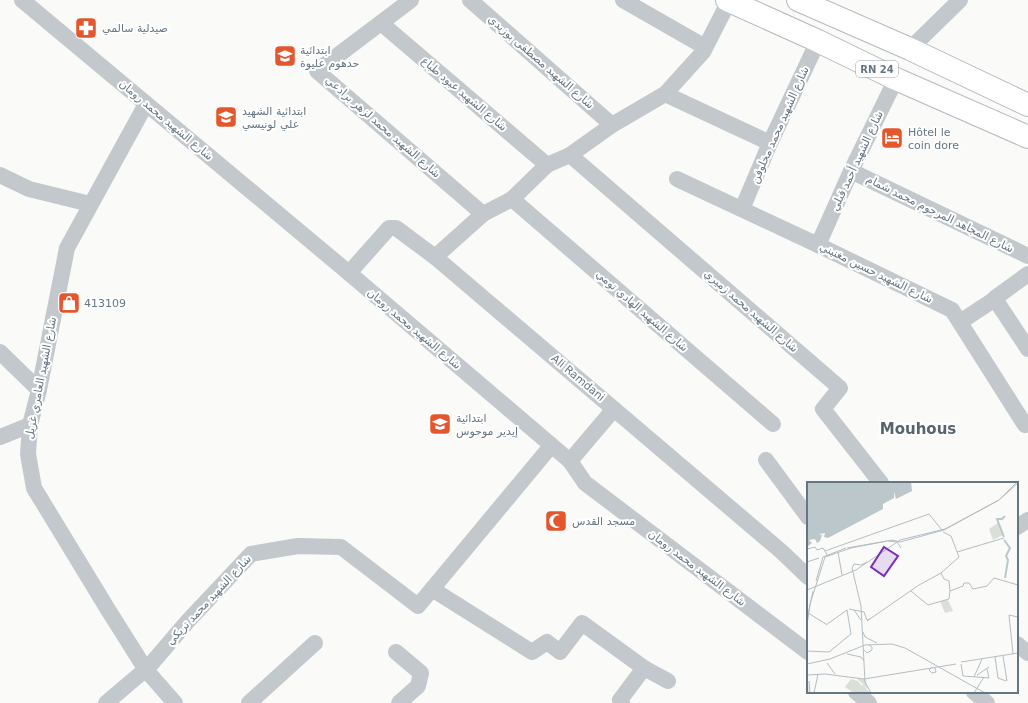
<svg xmlns="http://www.w3.org/2000/svg" width="1028" height="703" font-family="'DejaVu Sans','Noto Naskh Arabic',sans-serif">
  <style>
    .lines { fill: none; stroke-linecap: round; stroke-linejoin: round }
    .trunk-casing { stroke: #b4b9bd; stroke-width: 24 }
    .minor { stroke: #c3c8cc; stroke-width: 16 }
    .trunk { stroke: #fff; stroke-width: 22 }
    .labels { text-anchor: middle; dominant-baseline: central; stroke-width: 4; stroke-linejoin: round; paint-order: stroke }
    .shield { fill: #fff; stroke: #939fa8; stroke-width: 1 }
    .shield-label { font-size: 10px; font-weight: bold; fill: #657683 }
    .poi-label { font-size: 11px; fill: #657683; stroke: #fff; text-anchor: start }
    .street-label { font-size: 11px; fill: #657683; stroke: #fff }
    .district-label { font-size: 15px; font-weight: bold; fill: #57646e; stroke: #fff }
    .inset-river { fill: none; stroke: #bbc7cb; stroke-width: 2 }
    .inset-road { fill: none; stroke: #b5bdc2; stroke-width: 1 }
    .view { fill: #7b2cbf; fill-opacity: 0.15; stroke: #7b2cbf; stroke-width: 2 }
    .inset-edge { fill: none; stroke: #657683; stroke-width: 2 }
  </style>
  <rect width="100%" height="100%" fill="#fafaf8"/>
  <g class="lines">
    <g class="trunk-casing">
      <g id="trunk">
        <path d="M727 0 818 41 896 79 1028 137"/>
        <path d="M798 0 910 49 1028 105"/>
      </g>
    </g>
    <g class="minor">
      <path d="M22 0 349 273 570 461 585 483 808 652"/>
      <path d="M411 0 317 71 483 214"/>
      <path d="M470 0 612 125"/>
      <path d="M623 0 705 47"/>
      <path d="M381 23 547 165"/>
      <path d="M910 49 960 0"/>
      <path d="M665 94 770 143"/>
      <path d="M146 104 67 248 39 390 30 425 28 454 34 488 107 608 146 670 175 703"/>
      <path d="M570 155 840 388 823 409 881 483"/>
      <path d="M851 171 1028 256"/>
      <path d="M0 175 29 189 90 204"/>
      <path d="M677 179 818 245 952 310 1025 425"/>
      <path d="M512 199 773 424"/>
      <path d="M742 209 770 143 818 41"/>
      <path d="M818 245 851 171 896 79"/>
      <path d="M435 257 483 214 512 199 547 165 570 155 612 125 665 94 703 52 729 1"/>
      <path d="M349 273 389 228H396L435 257 782 552 808 577"/>
      <path d="M995 298 1028 274"/>
      <path d="M960 322 995 299 1028 349"/>
      <path d="M0 352 39 390"/>
      <path d="M0 437 30 425"/>
      <path d="M766 460 808 517"/>
      <path d="M570 461 614 409"/>
      <path d="M1017 527 1028 520"/>
      <path d="M432 589 532 652 547 642 560 652 582 623 644 668 668 681"/>
      <path d="M1017 644 1028 653"/>
      <path d="M396 652 421 673 418 686 399 703"/>
      <path d="M856 692 869 703"/>
      <path d="M974 692 987 703"/>
      <path d="M106 703 139 675 146 670 187 622 251 554 298 546 341 547 418 606 551 446"/>
      <path d="M249 703 315 643"/>
      <path d="M622 703 620 700 644 668"/>
    </g>
    <use href="#trunk" class="trunk"/>
  </g>
  <defs>
    <g id="pharmacy-square" transform="scale(1.15)"><rect x="-9" y="-9" width="18" height="18" rx="4" fill="#e4572e" stroke="#fff"/><path d="M-2-6h4v4h4v4h-4v4h-4v-4h-4v-4h4Z" fill="#fff"/></g>
    <g id="school-square" transform="scale(1.15)"><rect x="-9" y="-9" width="18" height="18" rx="4" fill="#e4572e" stroke="#fff"/><path d="M0-5L7-2L0 1L-7-2ZM-4 1L0 2.5L4 1V4Q0 6-4 4Z" fill="#fff"/></g>
    <g id="hotel-square" transform="scale(1.15)"><rect x="-9" y="-9" width="18" height="18" rx="4" fill="#e4572e" stroke="#fff"/><path d="M-6-4.5h1.5V1H6V5H4.5V3h-9V5H-6ZM-4 0a1.8 1.8 0 1 1 3.6 0ZM.5 0V-2.5h3Q6-2.5 6 0Z" fill="#fff"/></g>
    <g id="shop-square" transform="scale(1.15)"><rect x="-9" y="-9" width="18" height="18" rx="4" fill="#e4572e" stroke="#fff"/><path d="M-5-2.5h2.3a2.7 3.5 0 0 1 5.4 0H5L5.5 6h-11ZM-1.5-2.5h3a1.5 2.3 0 0 0-3 0Z" fill="#fff"/></g>
    <g id="mosque-square" transform="scale(1.15)"><rect x="-9" y="-9" width="18" height="18" rx="4" fill="#e4572e" stroke="#fff"/><path d="M3.5-4.9A6 6 0 1 0 3.5 4.9A5 5 0 1 1 3.5-4.9Z" fill="#fff"/></g>
  </defs>
  <g fill-rule="evenodd">
    <use href="#pharmacy-square" x="86" y="28"/>
    <use href="#school-square" x="285" y="56"/>
    <use href="#school-square" x="226" y="117"/>
    <use href="#hotel-square" x="892" y="138"/>
    <use href="#shop-square" x="69" y="303"/>
    <use href="#school-square" x="440" y="424"/>
    <use href="#mosque-square" x="556" y="521"/>
  </g>
  <g class="labels">
    <rect class="shield" x="856" y="61" width="42" height="16" rx="3"/>
    <g class="shield-label">
      <text x="877" y="69">RN 24</text>
    </g>
    <g class="poi-label">
      <text x="102" y="28">صيدلية سالمي</text>
      <text x="300" y="50">ابتدائية<tspan x="300" dy="13">حدهوم عليوة</tspan></text>
      <text x="242" y="111">ابتدائية الشهيد<tspan x="242" dy="13">علي لونيسي</tspan></text>
      <text x="908" y="132">Hôtel le<tspan x="908" dy="13">coin dore</tspan></text>
      <text x="84" y="303">413109</text>
      <text x="456" y="418">ابتدائية<tspan x="456" dy="13">إيدير موحوس</tspan></text>
      <text x="572" y="521">مسجد القدس</text>
    </g>
    <g class="street-label">
      <text transform="translate(541 62) rotate(41)">شارع الشهيد مصطفى بوزيدي</text>
      <text transform="translate(464 94) rotate(40)">شارع الشهيد عبود طباع</text>
      <text transform="translate(166 120) rotate(40)">شارع الشهيد محمد رومان</text>
      <text transform="translate(780 125) rotate(-66)">شارع الشهيد محمد مخلوفن</text>
      <text transform="translate(383 127) rotate(41)">شارع الشهيد محمد لزهر برادعي</text>
      <text transform="translate(857 161) rotate(-65)">شارع الشهيد أحمد قبلي</text>
      <text transform="translate(940 214) rotate(26)">شارع المجاهد المرحوم محمد شمام</text>
      <text transform="translate(876 273) rotate(26)">شارع الشهيد حسين مغنيني</text>
      <text transform="translate(642 311) rotate(41)">شارع الشهيد الهادي تومي</text>
      <text transform="translate(751 311) rotate(41)">شارع الشهيد محمد زميري</text>
      <text transform="translate(414 329) rotate(40)">شارع الشهيد محمد رومان</text>
      <text transform="translate(41 378) rotate(-79)">شارع الشهيد العامري غزيل</text>
      <text transform="translate(578 378) rotate(40)">Ali Ramdani</text>
      <text transform="translate(697 568) rotate(37)">شارع الشهيد محمد رومان</text>
      <text transform="translate(209 600) rotate(-47)">شارع الشهيد محمد تريكي</text>
    </g>
    <g class="district-label">
      <text x="918" y="429">Mouhous</text>
    </g>
  </g>
  <g transform="translate(807 482)">
    <rect width="211" height="211" fill="#fafaf8"/>
    <path d="M191 41 196 53 186 58 182 47ZM141 118 146 129 138 131 133 119ZM44 197 51 199 55 204 56 202 50 197H58L61 207 56 203 63 211H47L38 205Z" fill="#dadfd7"/>
    <path d="M0 0H104L105 9 89 17 87 10V16L76 22V27L21 56 17 55 18 51 12 52 15 53 13 59 10 61 8 57 2 58 5 61 0 65Z" fill="#bbc7cb"/>
    <path class="inset-river" d="M0 15 26 11 46 0M197 55 190 37H195L198 34M197 58 203 66 199 74 201 78 198 96"/>
    <path class="inset-road" d="M93 58 138 47 192 18 210 0M81 59 90 60 94 66M40 66 80 59M0 67 8 65 10 68 16 66 21 74M18 69 122 32 135 48M31 70 35 93M150 70 197 56M0 80 12 76M60 80 54 83 47 82 45 86 54 124 58 200 64 211M134 91 137 97 142 99 143 109 156 104 157 101H162L166 107 180 104 187 96 211 103M9 99 16 75 39 66M0 108 49 88 93 58M104 109 121 123 142 117 143 109M42 127 57 130 60 138 63 137M47 128 54 138M1 131 19 142M1 133 6 109M60 139 112 103 134 91 152 75 144 54 136 50M0 143 3 122 18 75 44 66 85 58 93 60 137 48 192 18 211 1M19 143 40 128M56 150 58 155 70 161M57 168 60 171 65 168V165L62 163M0 169 22 170 44 152 40 128M40 172 54 175 57 179M206 172 202 133 211 135M196 174 200 199M188 175 191 196 199 199M154 180 211 171M20 181 28 192M0 182 23 177 58 163 85 162 98 166 178 211M154 182 156 194 182 196 180 187M125 185 122 188 125 191 129 190 128 186M0 187 1 211M0 193 18 192 57 197 149 182M170 193 182 185M167 195 175 177M2 199 3 211M7 211 11 192M167 211 177 195"/>
    <path class="view" d="M77 65 91 74 77 94 64 85Z"/>
    <rect width="211" height="211" class="inset-edge"/>
  </g>
</svg>
